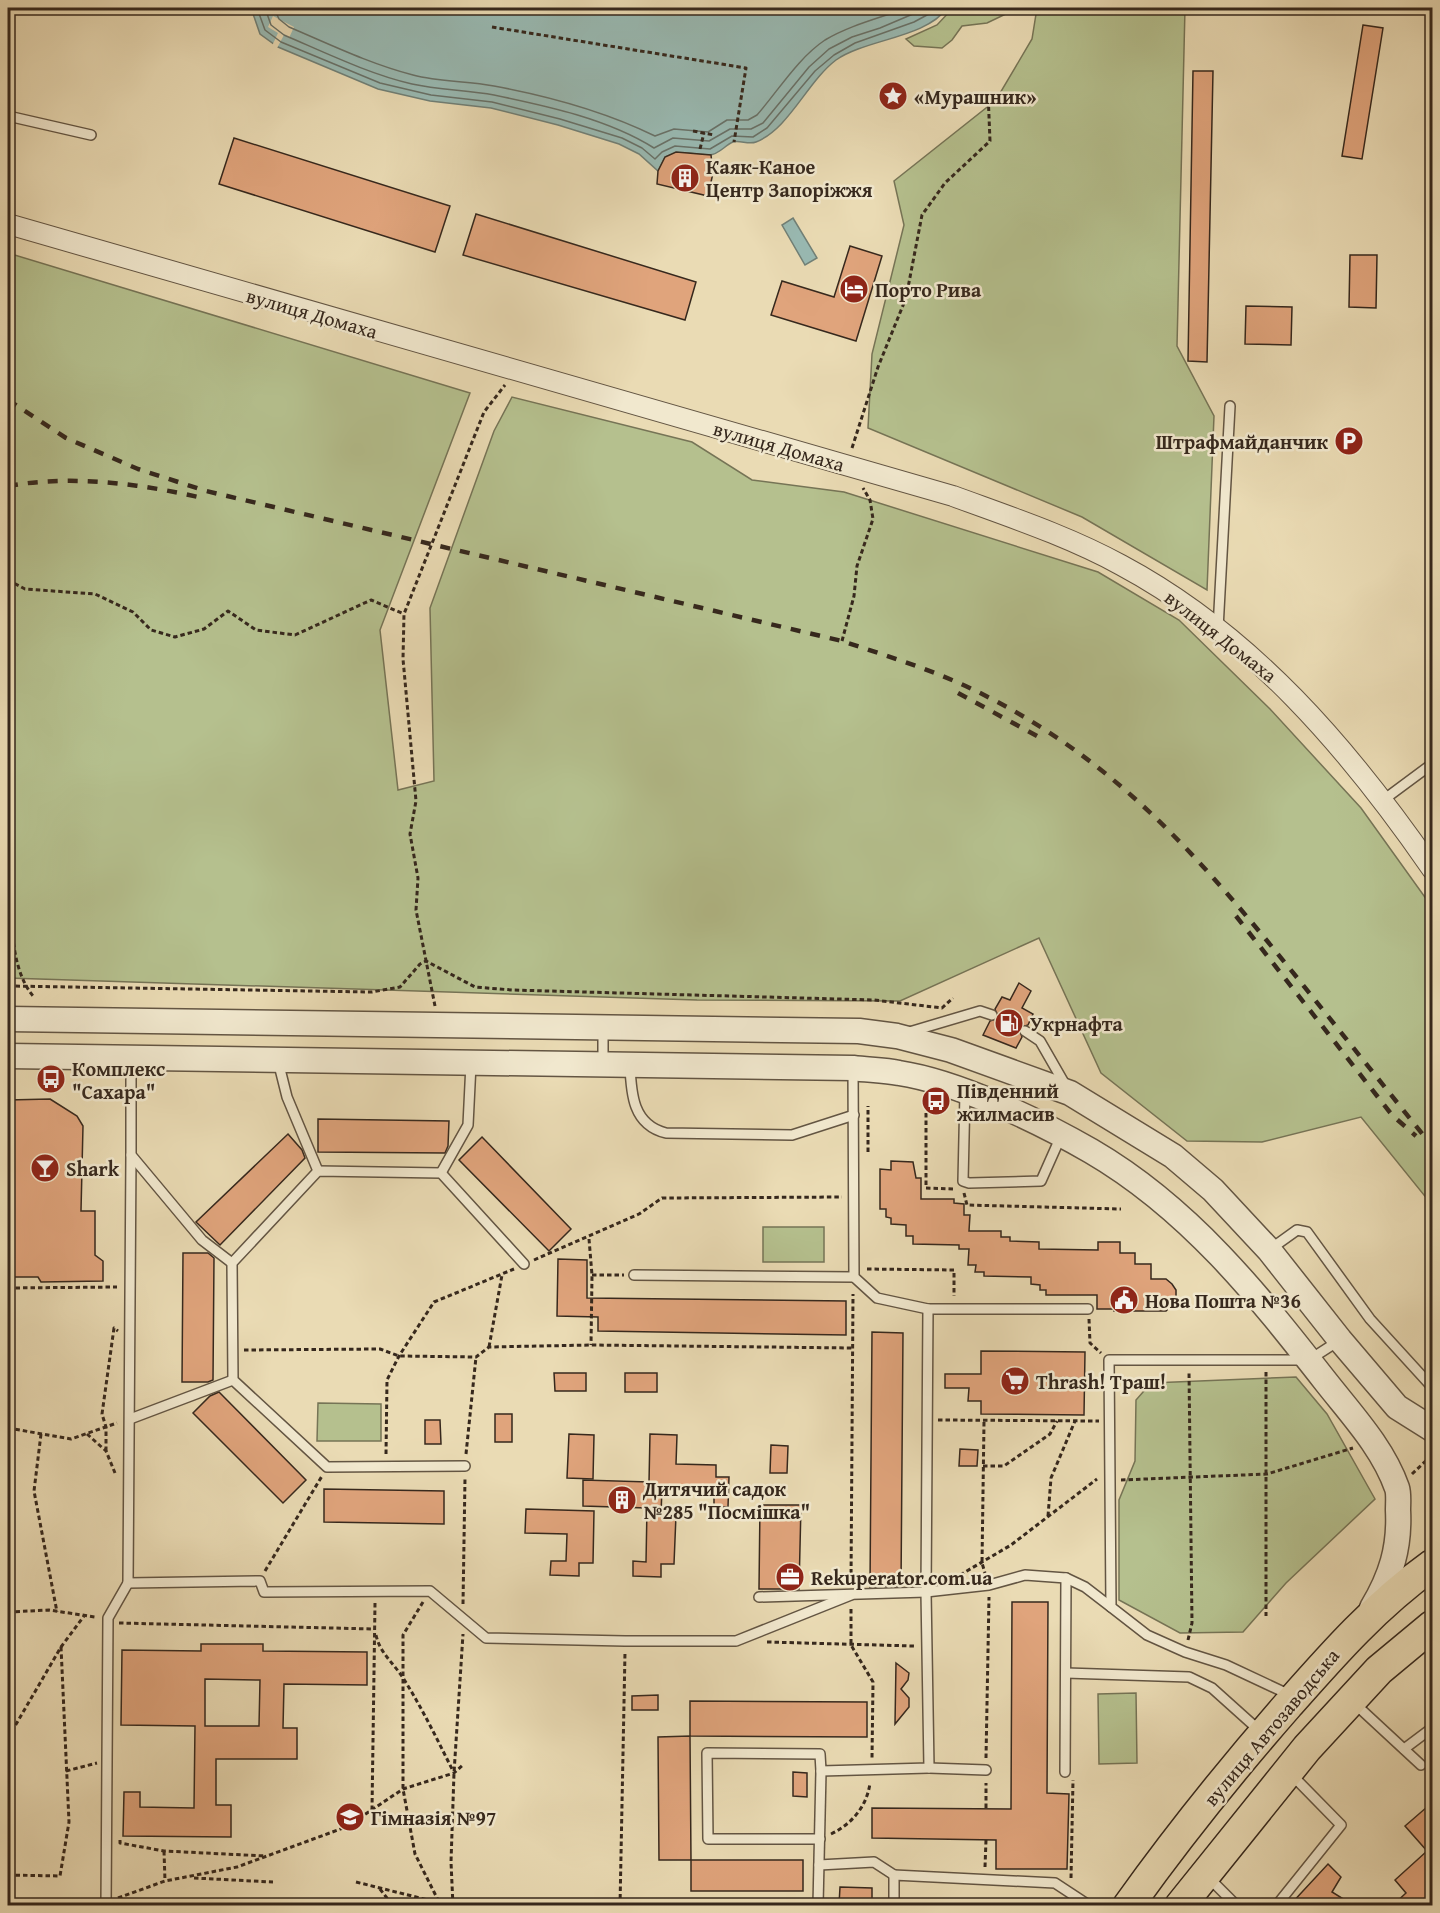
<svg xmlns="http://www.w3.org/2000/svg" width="1440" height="1913" font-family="'Gentium Book Plus',serif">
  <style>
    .green { fill: #b5c08e; stroke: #767456; stroke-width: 1.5 }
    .water { fill: #99bab3; stroke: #718077; stroke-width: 1.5 }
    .pier { fill: #eadbb4 }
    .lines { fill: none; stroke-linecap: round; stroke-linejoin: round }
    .shore { stroke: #687168; stroke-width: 1.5 }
    .building { fill: #e0a47c; stroke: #36281d; stroke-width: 1.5; fill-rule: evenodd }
    .service-casing { stroke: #635543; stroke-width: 12 }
    .minor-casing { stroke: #635543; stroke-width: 22 }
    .tertiary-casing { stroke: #635543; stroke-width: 27 }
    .primary-casing { stroke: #36281d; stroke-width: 33 }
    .path { stroke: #36281d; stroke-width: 3; stroke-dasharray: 4.5 3; stroke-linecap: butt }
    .service { stroke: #f1e8ce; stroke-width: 9 }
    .minor { stroke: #f1e8ce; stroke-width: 20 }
    .tertiary { stroke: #f1e8ce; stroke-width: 24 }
    .primary { stroke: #eadbb4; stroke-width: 30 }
    .rail { stroke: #36281d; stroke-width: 4.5; stroke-dasharray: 10 10; stroke-linecap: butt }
    .labels { text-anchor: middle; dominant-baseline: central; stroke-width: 5; stroke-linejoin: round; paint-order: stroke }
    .poi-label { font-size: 20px; font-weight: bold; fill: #36281d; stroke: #f1e8ce; text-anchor: start }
    .street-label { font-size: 20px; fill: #36281d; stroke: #f1e8ce }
  </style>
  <rect width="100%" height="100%" fill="#eadbb4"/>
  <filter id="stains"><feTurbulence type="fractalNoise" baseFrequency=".00333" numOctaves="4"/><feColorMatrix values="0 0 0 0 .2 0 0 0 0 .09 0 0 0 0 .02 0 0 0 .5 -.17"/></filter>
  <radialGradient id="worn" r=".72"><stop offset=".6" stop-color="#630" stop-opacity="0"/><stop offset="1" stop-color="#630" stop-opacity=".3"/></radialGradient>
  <g class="green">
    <path d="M953 8H1009L1008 13 987 23 962 26 952 40 942 48 914 46 906 39 937 25Z"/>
    <path d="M1037 8H1185L1177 346 1214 416 1207 590 1082 517 868 428 872 354 904 225 894 181 996 100 1032 39Z"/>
    <path d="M8 253 470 393 380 630 398 790 434 781 430 608 494 431 512 397 692 442 752 480 844 492 1098 572 1179 620 1270 709 1361 808 1432 907V1205L1361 1117 1262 1142 1187 1141 1101 1073 1039 938 900 1001 697 1000 8 978Z"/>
    <rect x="763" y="1227" width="61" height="35"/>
    <path d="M1296 1377 1327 1414 1375 1499 1286 1583 1243 1632 1180 1633 1119 1600V1500L1135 1461 1136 1400 1151 1383Z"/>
    <path d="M318 1403 381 1404V1441H317Z"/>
    <path d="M1136 1693 1137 1763 1099 1764 1098 1694Z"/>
  </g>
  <g class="water">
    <path d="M251 8H947C926 38 866 39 836 60 807 82 789 129 756 142 749 145 740 140 733 142 725 145 719 155 709 155 692 155 682 149 665 157L658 171 639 154 619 144 558 125 491 108 430 101 378 89 278 47 260 34Z"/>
    <path d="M793 218 817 258 805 265 782 225Z"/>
  </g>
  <path class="pier" d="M273 16 294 27 289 38 284 35 276 50 272 46 278 33 268 27Z"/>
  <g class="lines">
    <g class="shore">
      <path d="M257 8 265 30 281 42 380 83 431 95 492 102 560 119 622 138 642 148 655 159 662 152 675 146 710 149 732 136 753 137 767 128 815 71 834 55 855 43 914 22 940 8"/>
      <path d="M265 8 271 25 284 35C326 53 369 74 412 84 439 90 467 90 494 95 547 106 608 119 654 148L673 138 709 141 730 129H751L763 123 809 67 829 49 852 37 880 28 927 8"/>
      <path d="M274 8 279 19 289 27C329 44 370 64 413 75 439 82 467 81 494 86 548 96 606 112 655 136L674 129 708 132 727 120H748L757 115C778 91 798 58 825 40 850 25 880 18 907 8"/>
    </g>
  </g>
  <g class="building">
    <path d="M1363 25 1383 28 1362 159 1342 156Z"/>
    <path d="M1193 71H1213L1207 362 1188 361Z"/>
    <path d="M234 138 450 206 435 252 219 184Z"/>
    <path d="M676 152 711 155 713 173 708 196 657 184 658 171 665 157Z"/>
    <path d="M476 214 696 282 685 320 463 255Z"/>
    <path d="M850 246 882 256 856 341 771 315 782 281 834 297Z"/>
    <path d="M1350 255H1377L1376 308 1349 307Z"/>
    <path d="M1246 306 1292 307 1291 345 1245 344Z"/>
    <path d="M1019 983 1031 991 1022 1008 1033 1014 1028 1025 1019 1028 1022 1037 1016 1048 983 1035 990 1021 998 1018 995 1009 1002 997 1010 1000Z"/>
    <path d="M50 1099 77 1116 83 1126 81 1211H95V1255L103 1261V1281L41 1282 38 1277H8V1100Z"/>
    <path d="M318 1119 449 1121 448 1146 445 1153 318 1152Z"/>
    <path d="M288 1134 302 1150 305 1158 220 1245 196 1222Z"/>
    <path d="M482 1137 571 1229 549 1251 459 1160Z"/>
    <path d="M891 1161 913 1162 916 1178H921V1199H954V1203L964 1204V1215H970L969 1231H1001V1237H1010V1241L1039 1242V1249L1098 1250V1242H1120V1253H1135V1264H1151V1279H1166L1172 1284 1176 1290V1301L1166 1311H1114V1309H1097V1295H1046V1290H1040V1285L1031 1284V1277L984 1276V1272H975L976 1265H968L969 1249H959V1245L913 1244V1236H906V1225L891 1224V1218L886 1217V1209H880V1169L891 1170Z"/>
    <path d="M183 1253H208L214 1258 213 1380 208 1382H182Z"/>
    <path d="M558 1259 587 1260V1298L846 1301V1335L598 1331V1317L557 1316Z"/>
    <path d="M872 1332 903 1333 901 1586 870 1587Z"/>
    <path d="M981 1351 1085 1352 1084 1415 981 1414V1401H968L969 1388H945V1374H981Z"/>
    <path d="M554 1373H586V1391H555Z"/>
    <rect x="625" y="1373" width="32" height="19"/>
    <path d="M219 1392 306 1480 283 1503 193 1413 210 1396Z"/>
    <rect x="495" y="1414" width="17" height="28"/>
    <path d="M425 1420H440L441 1444H425Z"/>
    <path d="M569 1434 594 1435 593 1479 567 1478Z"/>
    <path d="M650 1434 677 1435 676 1464 716 1465V1477H729L728 1507H714V1489L662 1487 661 1515H676L674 1564H661V1577L633 1576V1561L646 1562 647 1508 583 1506V1480L649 1482Z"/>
    <path d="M771 1445 788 1446 787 1473H770Z"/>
    <path d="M960 1449 978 1450 977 1466H959Z"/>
    <path d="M324 1489 444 1491V1524L324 1522Z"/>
    <path d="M760 1505H801L799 1589H759Z"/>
    <path d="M526 1509 594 1511 593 1563H579V1576L550 1575 551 1561H566L567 1534 525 1533Z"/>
    <path d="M1012 1602H1048L1047 1793 1069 1794 1067 1869H996V1840L872 1838V1808L1011 1809Z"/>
    <path d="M201 1644H263V1651L367 1652V1685L284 1684 283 1728H297V1759H216V1805H231V1837L123 1836 124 1792H140V1807L194 1808 195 1726 121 1725 122 1650 201 1651ZM205 1679 260 1680 259 1726H205Z"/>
    <path d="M896 1663 909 1673 908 1680 901 1689 909 1698V1707L895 1724Z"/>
    <path d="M658 1695V1710H632V1696Z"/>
    <path d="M690 1701 867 1702V1737L690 1736Z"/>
    <path d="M690 1736 691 1860H659L658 1737Z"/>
    <path d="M793 1772 807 1773V1797L793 1796Z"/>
    <path d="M1427 1807 1432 1813V1905H1393L1406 1893 1395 1880 1427 1851 1405 1826Z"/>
    <rect x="691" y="1860" width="112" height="31"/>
    <path d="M1328 1864 1341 1877 1332 1892 1353 1905H1290Z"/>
    <path d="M840 1887 872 1888V1905H839Z"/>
  </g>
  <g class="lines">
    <g class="service-casing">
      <g id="service">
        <path d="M8 116 91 135"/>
        <path d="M1218 629 1230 406"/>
        <path d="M1382 801 1432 764"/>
        <path d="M1025 1031 1040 1041 1067 1088"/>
        <path d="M906 1033 980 1011 992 1015"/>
        <path d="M131 1060V1155L202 1240 232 1263"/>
        <path d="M278 1061 287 1097 318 1171"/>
        <path d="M603 1064V1028"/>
        <path d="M630 1065C631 1094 633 1125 666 1133L792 1135 854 1115"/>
        <path d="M853 1068 854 1277 877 1298 928 1309H1088"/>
        <path d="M965 1093 963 1181 969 1183 1041 1181 1061 1136"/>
        <path d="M131 1155 128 1583 260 1581 264 1592 430 1591 486 1638 625 1641H736L851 1595"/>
        <path d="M441 1173 468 1125 471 1064"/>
        <path d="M1269 1250 1297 1230 1307 1232 1370 1319 1432 1387"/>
        <path d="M634 1275 854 1277"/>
        <path d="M130 1419 233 1380"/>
        <path d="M465 1466 327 1467 233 1380 232 1263 318 1171 441 1173 524 1264"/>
        <path d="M759 1597 926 1592 989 1585 1025 1575 1066 1578 1085 1587 1111 1607"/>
        <path d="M1066 1673 1189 1677 1212 1688 1261 1732"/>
        <path d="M1290 1695 1226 1665 1185 1652 1147 1635 1111 1607 1109 1360H1309L1340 1340"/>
        <path d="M1353 1702 1421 1765"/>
        <path d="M1404 1749 1432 1728"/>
        <path d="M929 1768 986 1770"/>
        <path d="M1065 1772 1066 1578"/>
        <path d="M820 1839H708L707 1753 820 1754 821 1771 929 1768 926 1592 928 1309"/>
        <path d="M819 1865 874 1862 894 1875"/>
        <path d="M1208 1877 1237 1906"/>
        <path d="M106 1906 108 1618 128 1583"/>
        <path d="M818 1906 821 1771"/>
        <path d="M894 1906V1875L1055 1883 1090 1906"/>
        <path d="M1276 1906 1341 1825 1291 1774"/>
      </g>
    </g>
    <g class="minor-casing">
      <path id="minor" d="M8 224 953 496C1010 517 1068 536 1121 565 1252 635 1349 749 1432 869"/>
    </g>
    <g class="tertiary-casing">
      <g id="tertiary">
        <path d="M8 1019 859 1031 897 1036 951 1050 1070 1093 1173 1156 1213 1190 1269 1250 1340 1340 1397 1407 1432 1429"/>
        <path d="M8 1056 853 1068C868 1070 884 1070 899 1073 958 1082 1039 1121 1091 1151 1189 1208 1258 1295 1326 1382 1352 1415 1383 1448 1397 1488 1399 1494 1398 1503 1398 1510 1400 1548 1391 1576 1372 1608"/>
      </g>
    </g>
    <g class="primary-casing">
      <g id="primary">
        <path d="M1128 1906C1178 1836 1232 1769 1288 1705 1333 1654 1376 1605 1432 1565"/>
        <path d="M1180 1906 1307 1748 1379 1670 1432 1626"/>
      </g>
    </g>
    <g class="path">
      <path d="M492 27 746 68 734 142"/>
      <path d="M693 131 714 135"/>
      <path d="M700 149 704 133"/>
      <path d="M852 448 878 367 906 298 922 215 945 183 990 141 988 92"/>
      <path d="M8 580 25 589 95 594 133 612 151 630 175 637 204 629 228 611 256 630 295 635 371 600 404 614"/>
      <path d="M842 641 854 596 857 566 873 519 870 500 863 488"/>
      <path d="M8 853C13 896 5 962 33 996"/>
      <path d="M8 986 372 992 400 987 420 964 426 961 475 987 512 990 874 1000 942 1008 953 998"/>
      <path d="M435 1006 416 910 418 878 410 834 416 801 403 659 404 614 484 412 505 385"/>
      <path d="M926 1113V1188L954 1189"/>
      <path d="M868 1152V1106"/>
      <path d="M964 1193 967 1205 1121 1209"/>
      <path d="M589 1239 592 1275 591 1345"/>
      <path d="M534 1260 639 1214 662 1198 842 1197"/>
      <path d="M867 1269 954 1270V1296"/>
      <path d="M592 1275H624"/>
      <path d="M8 1288 117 1287"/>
      <path d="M1089 1319 1090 1343 1101 1353"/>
      <path d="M489 1347 502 1275"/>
      <path d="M244 1350 380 1349 399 1356 476 1357 489 1347 591 1345 853 1348"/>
      <path d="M1266 1372V1616"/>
      <path d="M938 1420 1099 1421"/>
      <path d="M984 1422 982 1563 985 1573"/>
      <path d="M8 1428 71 1439 117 1423"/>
      <path d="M41 1434 34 1491 57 1612"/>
      <path d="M87 1434 106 1451 115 1473"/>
      <path d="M106 1451V1427L102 1414 114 1328 118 1331"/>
      <path d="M386 1454 387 1380 399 1356 434 1302 514 1269"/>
      <path d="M466 1454 476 1357"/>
      <path d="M983 1466H1004L1050 1434 1057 1421"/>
      <path d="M1412 1474 1432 1455"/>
      <path d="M1121 1480 1267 1474 1353 1448"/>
      <path d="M1048 1516 1051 1478 1075 1421"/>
      <path d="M265 1571 322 1476"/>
      <path d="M960 1575 1011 1545 1097 1479"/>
      <path d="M851 1581 853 1294"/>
      <path d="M423 1602 403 1635V1789L415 1854 441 1906"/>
      <path d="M463 1604 465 1478"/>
      <path d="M851 1609V1645L873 1682 872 1758"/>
      <path d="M8 1612 49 1610 95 1617"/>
      <path d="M119 1623 374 1629"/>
      <path d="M376 1635C380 1654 395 1664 405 1681 423 1710 438 1741 453 1771"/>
      <path d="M1188 1640 1192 1623 1189 1371"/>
      <path d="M767 1642 914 1646"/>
      <path d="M8 1738 61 1647 84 1616"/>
      <path d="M986 1758 989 1597"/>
      <path d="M66 1771 97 1763"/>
      <path d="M986 1808V1783"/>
      <path d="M372 1810 375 1603"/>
      <path d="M831 1834C852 1824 867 1806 870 1783"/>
      <path d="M120 1840V1843L164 1851 266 1856"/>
      <path d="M164 1851 165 1881"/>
      <path d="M985 1867 986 1840"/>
      <path d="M8 1875 60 1876 69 1822 61 1647"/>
      <path d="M194 1878 273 1882"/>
      <path d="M1071 1878 1073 1780"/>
      <path d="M356 1882 440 1903"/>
      <path d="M380 1889 393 1906"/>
      <path d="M118 1898 165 1881 237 1867 346 1827 403 1789 454 1773 464 1764"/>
      <path d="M353 1900 360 1906"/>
      <path d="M453 1906 451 1862 454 1773 463 1634"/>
      <path d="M620 1906 625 1652"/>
    </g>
    <use href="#service" class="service"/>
    <use href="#minor" class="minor"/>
    <use href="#tertiary" class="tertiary"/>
    <use href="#primary" class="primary"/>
    <g class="rail">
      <path d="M8 400 66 438 138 469 206 491 842 641C890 657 940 672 986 696 1122 765 1205 864 1299 980 1343 1035 1388 1091 1432 1146"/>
      <path d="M8 486C70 475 136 483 198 497"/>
      <path d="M958 693 1037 736"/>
      <path d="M1236 916 1392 1115 1416 1136"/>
    </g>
  </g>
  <defs>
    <g id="sight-disc" transform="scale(1.5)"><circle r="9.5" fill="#8f2418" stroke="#f1e8ce"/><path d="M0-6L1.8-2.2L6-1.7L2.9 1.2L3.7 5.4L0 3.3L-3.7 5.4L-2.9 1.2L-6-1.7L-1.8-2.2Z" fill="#fff"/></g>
    <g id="building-disc" transform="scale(1.5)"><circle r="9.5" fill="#8f2418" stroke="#f1e8ce"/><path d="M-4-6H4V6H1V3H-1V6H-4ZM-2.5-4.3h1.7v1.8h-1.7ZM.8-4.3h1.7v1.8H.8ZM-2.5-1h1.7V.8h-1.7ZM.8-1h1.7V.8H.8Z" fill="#fff"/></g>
    <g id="hotel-disc" transform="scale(1.5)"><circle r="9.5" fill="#8f2418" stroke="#f1e8ce"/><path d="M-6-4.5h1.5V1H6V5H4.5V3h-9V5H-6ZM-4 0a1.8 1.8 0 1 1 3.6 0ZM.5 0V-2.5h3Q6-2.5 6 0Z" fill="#fff"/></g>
    <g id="parking-disc" transform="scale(1.5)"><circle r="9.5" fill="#8f2418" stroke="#f1e8ce"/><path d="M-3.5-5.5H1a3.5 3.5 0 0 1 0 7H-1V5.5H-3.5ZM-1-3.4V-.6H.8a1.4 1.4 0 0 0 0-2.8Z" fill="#fff"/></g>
    <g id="fuel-disc" transform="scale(1.5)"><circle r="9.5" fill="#8f2418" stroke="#f1e8ce"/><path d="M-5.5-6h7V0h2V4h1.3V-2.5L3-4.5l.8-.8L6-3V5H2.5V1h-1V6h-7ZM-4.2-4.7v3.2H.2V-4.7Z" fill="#fff"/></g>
    <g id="bus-disc" transform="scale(1.5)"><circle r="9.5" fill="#8f2418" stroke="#f1e8ce"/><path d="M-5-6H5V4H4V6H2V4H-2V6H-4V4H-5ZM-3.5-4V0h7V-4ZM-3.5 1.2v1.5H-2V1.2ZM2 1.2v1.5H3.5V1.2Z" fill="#fff"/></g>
    <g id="bar-disc" transform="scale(1.5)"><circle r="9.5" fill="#8f2418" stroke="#f1e8ce"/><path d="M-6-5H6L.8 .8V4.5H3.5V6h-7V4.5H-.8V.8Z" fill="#fff"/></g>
    <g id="civic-disc" transform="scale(1.5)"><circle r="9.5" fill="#8f2418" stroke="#f1e8ce"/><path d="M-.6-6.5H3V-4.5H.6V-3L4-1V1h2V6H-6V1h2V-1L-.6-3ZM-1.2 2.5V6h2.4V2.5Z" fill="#fff"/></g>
    <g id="supermarket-disc" transform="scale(1.5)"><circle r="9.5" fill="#8f2418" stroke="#f1e8ce"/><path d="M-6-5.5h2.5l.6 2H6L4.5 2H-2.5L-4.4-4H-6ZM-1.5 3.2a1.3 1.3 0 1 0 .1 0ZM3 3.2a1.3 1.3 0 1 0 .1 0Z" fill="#fff"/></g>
    <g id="office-disc" transform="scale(1.5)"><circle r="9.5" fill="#8f2418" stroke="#f1e8ce"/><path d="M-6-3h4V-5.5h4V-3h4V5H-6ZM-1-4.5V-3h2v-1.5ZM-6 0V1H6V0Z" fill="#fff"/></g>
    <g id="school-disc" transform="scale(1.5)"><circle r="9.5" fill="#8f2418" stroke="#f1e8ce"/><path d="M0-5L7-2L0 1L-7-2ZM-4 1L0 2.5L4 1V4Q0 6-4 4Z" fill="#fff"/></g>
  </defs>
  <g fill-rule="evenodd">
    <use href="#sight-disc" x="893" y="96"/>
    <use href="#building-disc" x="685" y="178"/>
    <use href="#hotel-disc" x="854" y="289"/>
    <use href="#parking-disc" x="1349" y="441"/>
    <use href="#fuel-disc" x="1009" y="1023"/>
    <use href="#bus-disc" x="51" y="1079"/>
    <use href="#bus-disc" x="936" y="1101"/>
    <use href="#bar-disc" x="45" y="1168"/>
    <use href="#civic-disc" x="1124" y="1300"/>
    <use href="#supermarket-disc" x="1015" y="1381"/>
    <use href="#building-disc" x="622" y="1500"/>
    <use href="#office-disc" x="790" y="1577"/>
    <use href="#school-disc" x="350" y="1817"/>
  </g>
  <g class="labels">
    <g class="poi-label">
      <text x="914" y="96">«Мурашник»</text>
      <text x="706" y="166">Каяк-Каное<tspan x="706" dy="23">Центр Запоріжжя</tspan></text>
      <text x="875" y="289">Порто Рива</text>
      <text x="1328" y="441" text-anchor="end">Штрафмайданчик</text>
      <text x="1030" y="1023">Укрнафта</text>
      <text x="72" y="1068">Комплекс<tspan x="72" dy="23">"Сахара"</tspan></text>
      <text x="957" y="1090">Південний<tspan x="957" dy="23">жилмасив</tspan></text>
      <text x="66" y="1168">Shark</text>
      <text x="1145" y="1300">Нова Пошта №36</text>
      <text x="1036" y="1381">Thrash! Траш!</text>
      <text x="643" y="1488">Дитячий садок<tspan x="643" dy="23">№285 "Посмішка"</tspan></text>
      <text x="811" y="1577">Rekuperator.com.ua</text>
      <text x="371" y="1817">Гімназія №97</text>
    </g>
    <g class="street-label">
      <text transform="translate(312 313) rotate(16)">вулиця Домаха</text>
      <text transform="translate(779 446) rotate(16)">вулиця Домаха</text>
      <text transform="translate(1221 636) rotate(38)">вулиця Домаха</text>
      <text transform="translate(1271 1727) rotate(-50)">вулиця Автозаводська</text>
    </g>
  </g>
  <rect width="1440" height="1913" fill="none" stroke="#eadbb4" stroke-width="30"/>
  <rect x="9" y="9" width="1422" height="1895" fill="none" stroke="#36281d" stroke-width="3"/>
  <rect x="15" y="15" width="1410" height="1883" fill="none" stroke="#36281d" stroke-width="1.5"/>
  <rect width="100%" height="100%" filter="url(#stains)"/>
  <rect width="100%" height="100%" fill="url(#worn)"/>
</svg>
